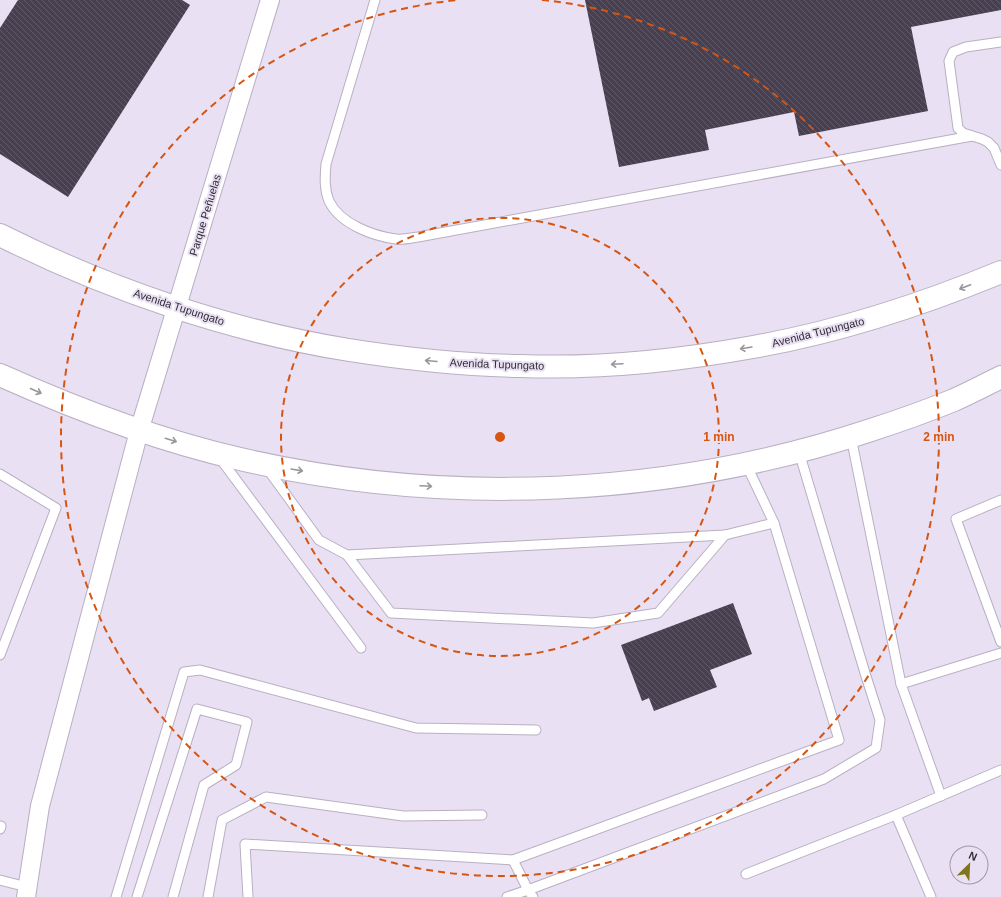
<svg xmlns="http://www.w3.org/2000/svg" width="1001" height="897" font-family="Arial,sans-serif">
  <style>
    .building { fill: url(#building-back-hatch) }
    .lines { fill: none; stroke-linecap: round; stroke-linejoin: round }
    .lane-casing { stroke: #b9afc2; stroke-width: 11 }
    .street-casing { stroke: #b9afc2; stroke-width: 20 }
    .secondary-casing { stroke: #b9afc2; stroke-width: 24 }
    .lane { stroke: #fff; stroke-width: 9 }
    .street { stroke: #fff; stroke-width: 18 }
    .secondary { stroke: #fff; stroke-width: 22 }
    .oneway { stroke: #98969a }
    .ring { fill: none; stroke: #d65510; stroke-width: 2; stroke-dasharray: 7 5 }
    .labels { text-anchor: middle; dominant-baseline: central; stroke-width: 4; stroke-linejoin: round; paint-order: stroke }
    .street-label { font-size: 11px; fill: #312d35; stroke: #eae0f4 }
    .centre { fill: #d65510; stroke: #eae0f4; stroke-width: 2 }
    .ring-label { font-size: 12px; text-anchor: middle; font-weight: bold; fill: #d65510; stroke: #eae0f4; stroke-width: 4; stroke-linejoin: round; paint-order: stroke }
  </style>
  <defs>
    <pattern id="building-back-hatch" width="6" height="6" patternUnits="userSpaceOnUse"><rect width="6" height="6" fill="#484050"/><path d="M-1 5l2 2M0 0l6 6M5-1l2 2" fill="none" stroke="#605a67"/></pattern>
  </defs>
  <rect width="100%" height="100%" fill="#eae0f4"/>
  <g class="building">
    <path d="M18 0H182L190 5 68 197 0 154V28Z"/>
    <path d="M585 0H1001V10L911 27 928 111 799 136 794 112 705 130 709 150 619 167Z"/>
    <path d="M733 603 752 654 710 670 717 687 654 711 649 698 642 701 621 645Z"/>
  </g>
  <g class="lines">
    <g class="lane-casing">
      <g id="lane">
        <path d="M375 0 326 164C325 177 324 189 329 201 340 224 373 236 396 239 403 240 411 238 418 237L972 136"/>
        <path d="M1001 42 966 47 953 52 949 61 958 128 963 133 982 139 988 142 994 148 1001 165"/>
        <path d="M851 437 901 684"/>
        <path d="M219 457 361 648"/>
        <path d="M266 467 319 540 347 555 725 535 774 523"/>
        <path d="M0 474 56 508 0 655"/>
        <path d="M1001 500 956 519 1001 642"/>
        <path d="M347 555 391 613 593 623 658 613 725 535"/>
        <path d="M941 796 901 684 1001 653"/>
        <path d="M0 829 1 826"/>
        <path d="M513 860 528 890 824 779 876 748 880 720 865 673 799 452"/>
        <path d="M746 874 896 815"/>
        <path d="M0 880 27 887"/>
        <path d="M116 897 184 672 200 670 416 728 536 730"/>
        <path d="M137 897 197 709 247 722 236 765 204 785 173 897"/>
        <path d="M208 897 222 820 266 797 403 816 482 815"/>
        <path d="M248 897 245 844 513 860 839 740 774 523 746 464"/>
        <path d="M507 897 528 890 533 897"/>
        <path d="M931 897 896 815 1001 770"/>
      </g>
    </g>
    <g class="street-casing">
      <path id="street" d="M26 897 40 806 139 431 270 0"/>
    </g>
    <g class="secondary-casing">
      <g id="secondary">
        <path d="M0 235C108 289 230 331 349 350 406 359 463 365 520 366 598 369 676 361 753 347 838 332 921 305 1001 272"/>
        <path d="M0 375C78 410 157 440 240 459 447 507 669 497 871 430 899 421 927 411 954 400 970 393 985 385 1001 377"/>
      </g>
    </g>
    <use href="#lane" class="lane"/>
    <use href="#street" class="street"/>
    <use href="#secondary" class="secondary"/>
  </g>
  <defs><path id="oneway-shaft" d="M-6 0H5M1.5-3L5.5 0L1.5 3" fill="none" stroke-width="1.6" stroke-linecap="round" stroke-linejoin="round"/></defs>
  <g class="oneway">
    <use href="#oneway-shaft" transform="translate(965 287) rotate(159)"/>
    <use href="#oneway-shaft" transform="translate(746 348) rotate(171)"/>
    <use href="#oneway-shaft" transform="translate(431 361) rotate(-175)"/>
    <use href="#oneway-shaft" transform="translate(617 364) rotate(177)"/>
    <use href="#oneway-shaft" transform="translate(36 391) rotate(24)"/>
    <use href="#oneway-shaft" transform="translate(171 440) rotate(17)"/>
    <use href="#oneway-shaft" transform="translate(297 470) rotate(10)"/>
    <use href="#oneway-shaft" transform="translate(426 486) rotate(3)"/>
  </g>
  <g class="ring">
    <circle cx="500" cy="437" r="219"/>
    <path d="M542 0A439 439 0 1 1 458 0"/>
  </g>
  <g class="labels">
    <g class="street-label">
      <text transform="translate(205 215) rotate(-73)">Parque Peñuelas</text>
      <text transform="translate(179 307) rotate(18)">Avenida Tupungato</text>
      <text transform="translate(818 332) rotate(-14)">Avenida Tupungato</text>
      <text transform="translate(497 364) rotate(2)">Avenida Tupungato</text>
    </g>
  </g>
  <circle cx="500" cy="437" r="6" class="centre"/>
  <g class="ring-label">
    <text x="719" y="441">1 min</text>
    <text x="939" y="441">2 min</text>
  </g>
  <g transform="translate(969 865) rotate(24)"><circle r="19" fill="#eae0f4" stroke="#a098a8"/>
  <path d="M0-3L7 15L0 10L-7 15Z" fill="#7e761b"/>
  <text y="-6" font-size="11" font-weight="bold" text-anchor="middle" fill="#312d35">N</text>
  </g>
</svg>
